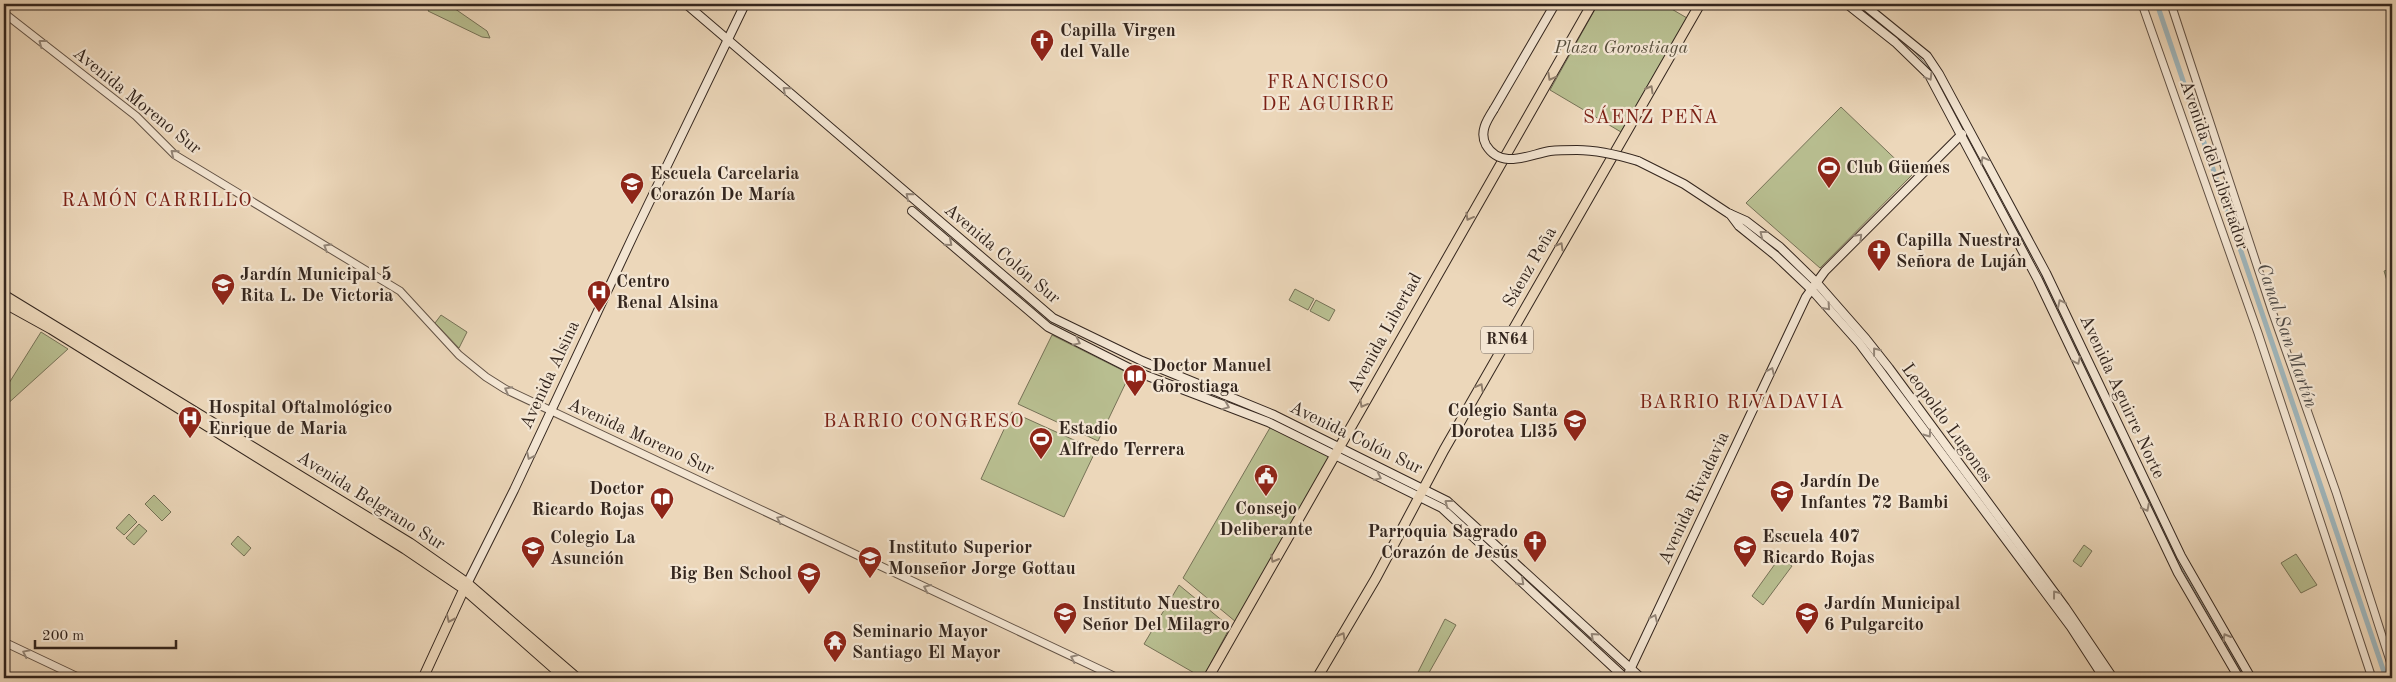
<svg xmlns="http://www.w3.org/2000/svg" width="2396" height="682" font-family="'Old Standard TT',serif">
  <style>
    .green { fill: #b8be90; stroke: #767257 }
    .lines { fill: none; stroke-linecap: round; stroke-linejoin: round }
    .stream { stroke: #747c7d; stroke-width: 1 }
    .canal { stroke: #9fb6bc; stroke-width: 5 }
    .tertiary-casing { stroke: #625245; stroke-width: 9 }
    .secondary-casing { stroke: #34261e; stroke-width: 10 }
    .primary-casing { stroke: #34261e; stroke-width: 11 }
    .trunk-casing { stroke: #34261e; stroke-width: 11 }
    .tertiary { stroke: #f3e5d2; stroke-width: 7 }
    .secondary { stroke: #f3e5d2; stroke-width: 8 }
    .primary { stroke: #ecd7ba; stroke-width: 9 }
    .trunk { stroke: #ecd7ba; stroke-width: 9 }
    .secondary-bridge-casing { stroke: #34261e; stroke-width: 10; stroke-linecap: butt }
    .secondary-bridge { stroke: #f3e5d2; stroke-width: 8 }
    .oneway { stroke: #948678 }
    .oneway2 { stroke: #907e6c }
    .labels { text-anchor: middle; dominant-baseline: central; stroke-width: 4.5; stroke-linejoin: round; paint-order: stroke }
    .shield { fill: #f3e5d2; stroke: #6d5f54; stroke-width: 1 }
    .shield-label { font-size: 16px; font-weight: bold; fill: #34261e }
    .poi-label { font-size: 18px; font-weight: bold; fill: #34261e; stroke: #f3e5d2; text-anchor: start }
    .park-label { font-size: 18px; font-style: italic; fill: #554c3a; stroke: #f3e5d2 }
    .street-label { font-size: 18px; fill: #34261e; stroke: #f3e5d2 }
    .neighbourhood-label { font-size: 19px; letter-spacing: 1px; fill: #7a1f14; stroke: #f3e5d2 }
    .water-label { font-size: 19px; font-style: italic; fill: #4f4a46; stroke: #f3e5d2 }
  </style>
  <rect width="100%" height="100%" fill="#ecd7ba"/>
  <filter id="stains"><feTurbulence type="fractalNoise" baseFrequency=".004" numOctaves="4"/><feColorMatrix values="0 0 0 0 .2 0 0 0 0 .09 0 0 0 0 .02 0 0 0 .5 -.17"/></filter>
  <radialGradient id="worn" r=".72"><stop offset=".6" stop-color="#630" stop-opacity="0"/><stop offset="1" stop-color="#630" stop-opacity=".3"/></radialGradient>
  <g class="green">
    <path d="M432 4H448L487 31 490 38 482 37 428 11Z"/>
    <path d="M1598 4H1663L1687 18 1621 132 1550 90Z"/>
    <path d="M1841 107 1912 175 1820 268 1746 203Z"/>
    <path d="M2392 269V297L2384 271Z"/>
    <path d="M1295 289 1314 299 1308 310 1289 300Z"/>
    <path d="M1316 300 1335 310 1329 321 1310 311Z"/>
    <path d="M441 315 467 332 459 348 435 323Z"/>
    <path d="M41 332 68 349 4 407V391Z"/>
    <path d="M1052 335 1130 374 1098 441 1018 404Z"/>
    <path d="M1012 412 1096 450 1064 517 981 479Z"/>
    <path d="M1271 426 1331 456 1236 622 1183 578Z"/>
    <path d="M154 495 171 512 162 521 145 504Z"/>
    <path d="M129 514 137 522 124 535 116 528Z"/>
    <path d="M139 524 147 531 134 545 126 538Z"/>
    <path d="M238 536 251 548 244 556 231 544Z"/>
    <path d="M2084 545 2092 551 2081 567 2073 561Z"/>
    <path d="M2296 554 2317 585 2301 593 2281 563Z"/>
    <path d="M1780 557 1792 566 1763 605 1752 596Z"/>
    <path d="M1179 585 1230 627 1203 678 1144 644Z"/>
    <path d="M1445 619 1456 625 1426 678H1415Z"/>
  </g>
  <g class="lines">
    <g class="stream">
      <path d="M1856 4 1875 19"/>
      <path d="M1879 21 1912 49 1930 69 1964 131"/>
      <path d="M1966 135 1981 165"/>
      <path d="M1994 190 2037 265 2179 564 2245 678"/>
    </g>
    <path class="canal" d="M2157 4 2386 678"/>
    <g class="tertiary-casing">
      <g id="tertiary">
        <path d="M2142 4 2258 333 2372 678"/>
        <path d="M2171 4 2272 311 2336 492 2392 667"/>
        <path d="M4 13 136 116 175 155 400 291 459 355 486 377 505 389 1118 678"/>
        <path d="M4 642 80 678"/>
      </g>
    </g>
    <g class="secondary-casing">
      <g id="secondary">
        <path d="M686 4 1053 318 1142 361 1274 415 1447 501 1641 678"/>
        <path d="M1847 4 1895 42 1929 75 2038 280 2178 573 2239 678"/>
        <path d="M1863 4 1927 56 1939 74 2046 273 2181 556 2251 678"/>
        <path d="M1494 109 1555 4"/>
        <path d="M1638 161 1684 184 1728 213 1746 221 1780 247 1816 282 1866 339 1889 368 2065 607 2113 678"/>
        <path d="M912 211 1048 327 1137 372 1268 422 1442 508 1625 678"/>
        <path d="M1730 214 1739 226 1775 255 1811 289 1860 344 2071 627 2104 678"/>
        <path d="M465 588 514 490 634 234 745 4"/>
        <path d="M1629 672 1806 297 1825 271 1962 134"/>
      </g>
    </g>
    <g class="primary-casing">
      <g id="primary">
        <path d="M467 583 577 678"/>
        <path d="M464 589 565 678"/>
        <path d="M1208 678 1592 4"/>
        <path d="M1317 678 1376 578 1444 450 1700 4"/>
      </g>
    </g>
    <g class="trunk-casing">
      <g id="trunk">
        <path d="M4 295 410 543 467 583"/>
        <path d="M4 303 51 329 405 549 464 589 423 678"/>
      </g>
    </g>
    <use href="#tertiary" class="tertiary"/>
    <use href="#secondary" class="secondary"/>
    <use href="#primary" class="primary"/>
    <use href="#trunk" class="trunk"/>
    <g class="secondary-bridge-casing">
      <path id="secondary-bridge" d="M1494 109C1487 120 1479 132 1486 145 1501 170 1528 155 1550 151 1559 150 1568 150 1577 150 1598 150 1618 155 1638 161"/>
    </g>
    <use href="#secondary-bridge" class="secondary-bridge"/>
  </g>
  <defs><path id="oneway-chevron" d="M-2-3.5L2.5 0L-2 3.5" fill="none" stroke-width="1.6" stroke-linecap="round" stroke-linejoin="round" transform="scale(1.25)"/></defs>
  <g class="oneway">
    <use href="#oneway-chevron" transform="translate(42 43) rotate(-143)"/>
    <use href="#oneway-chevron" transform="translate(1929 77) rotate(59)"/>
    <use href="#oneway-chevron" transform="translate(786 90) rotate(-139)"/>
    <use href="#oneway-chevron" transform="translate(174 153) rotate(-141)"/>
    <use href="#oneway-chevron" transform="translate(1984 160) rotate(-119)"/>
    <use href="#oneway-chevron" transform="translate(909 196) rotate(-140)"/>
    <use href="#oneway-chevron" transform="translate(1763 234) rotate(-142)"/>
    <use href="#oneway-chevron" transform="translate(1859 237) rotate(-45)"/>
    <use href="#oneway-chevron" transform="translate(949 243) rotate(41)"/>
    <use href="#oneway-chevron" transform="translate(327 247) rotate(-149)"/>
    <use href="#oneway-chevron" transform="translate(2061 303) rotate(-116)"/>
    <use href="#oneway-chevron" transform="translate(1827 307) rotate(48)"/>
    <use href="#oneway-chevron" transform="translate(1077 342) rotate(26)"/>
    <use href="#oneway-chevron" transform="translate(1876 351) rotate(-128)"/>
    <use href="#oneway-chevron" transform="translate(2077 361) rotate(65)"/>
    <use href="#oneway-chevron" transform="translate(1771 371) rotate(-65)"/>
    <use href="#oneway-chevron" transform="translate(508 390) rotate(-152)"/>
    <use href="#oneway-chevron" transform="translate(1226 406) rotate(22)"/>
    <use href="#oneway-chevron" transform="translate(1928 434) rotate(54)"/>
    <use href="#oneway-chevron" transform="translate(530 456) rotate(115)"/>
    <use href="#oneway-chevron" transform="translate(1378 477) rotate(26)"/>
    <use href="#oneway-chevron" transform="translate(1448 503) rotate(-143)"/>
    <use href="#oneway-chevron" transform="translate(2146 508) rotate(63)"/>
    <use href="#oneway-chevron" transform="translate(780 519) rotate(-154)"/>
    <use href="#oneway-chevron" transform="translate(1521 582) rotate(43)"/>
    <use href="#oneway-chevron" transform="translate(927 588) rotate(-155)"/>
    <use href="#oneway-chevron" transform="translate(2056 594) rotate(-127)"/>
    <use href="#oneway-chevron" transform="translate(1654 618) rotate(-65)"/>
    <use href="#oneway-chevron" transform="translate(1594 636) rotate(-138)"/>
    <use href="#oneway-chevron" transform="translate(2226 637) rotate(-120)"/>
    <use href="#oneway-chevron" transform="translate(26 653) rotate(-154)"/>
    <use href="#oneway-chevron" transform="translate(1074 658) rotate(-155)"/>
  </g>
  <g class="oneway2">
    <use href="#oneway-chevron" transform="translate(1551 77) rotate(119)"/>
    <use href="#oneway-chevron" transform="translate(1650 89) rotate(-60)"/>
    <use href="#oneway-chevron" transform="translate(1469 217) rotate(119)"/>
    <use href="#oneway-chevron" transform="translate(1560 246) rotate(-60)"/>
    <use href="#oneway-chevron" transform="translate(1480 387) rotate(-61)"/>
    <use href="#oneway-chevron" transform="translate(1363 404) rotate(119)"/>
    <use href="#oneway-chevron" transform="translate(1274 559) rotate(120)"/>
    <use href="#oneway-chevron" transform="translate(450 619) rotate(114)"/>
    <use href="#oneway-chevron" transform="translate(1342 636) rotate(-60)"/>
  </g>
  <defs>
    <g id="church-pin" transform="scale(1.25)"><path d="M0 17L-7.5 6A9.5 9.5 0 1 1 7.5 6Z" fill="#8f2418" stroke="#f3e5d2"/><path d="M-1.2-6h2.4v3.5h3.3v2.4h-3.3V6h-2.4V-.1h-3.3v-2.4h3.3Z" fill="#fff"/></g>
    <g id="stadium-pin" transform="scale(1.25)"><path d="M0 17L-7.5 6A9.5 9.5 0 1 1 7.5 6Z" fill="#8f2418" stroke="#f3e5d2"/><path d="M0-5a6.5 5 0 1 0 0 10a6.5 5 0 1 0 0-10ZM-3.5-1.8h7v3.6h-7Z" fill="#fff"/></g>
    <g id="school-pin" transform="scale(1.25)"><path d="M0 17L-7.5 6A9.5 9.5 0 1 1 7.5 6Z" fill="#8f2418" stroke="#f3e5d2"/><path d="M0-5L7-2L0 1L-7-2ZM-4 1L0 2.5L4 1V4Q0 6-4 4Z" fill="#fff"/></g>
    <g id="hospital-pin" transform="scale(1.25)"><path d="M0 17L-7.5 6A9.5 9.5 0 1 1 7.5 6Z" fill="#8f2418" stroke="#f3e5d2"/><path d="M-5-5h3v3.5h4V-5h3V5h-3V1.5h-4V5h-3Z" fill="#fff"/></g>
    <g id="library-pin" transform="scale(1.25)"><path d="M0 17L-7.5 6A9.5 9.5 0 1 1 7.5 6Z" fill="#8f2418" stroke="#f3e5d2"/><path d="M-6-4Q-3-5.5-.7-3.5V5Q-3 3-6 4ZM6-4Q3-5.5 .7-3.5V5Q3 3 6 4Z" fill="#fff"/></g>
    <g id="civic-pin" transform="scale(1.25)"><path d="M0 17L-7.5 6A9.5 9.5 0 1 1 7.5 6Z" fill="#8f2418" stroke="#f3e5d2"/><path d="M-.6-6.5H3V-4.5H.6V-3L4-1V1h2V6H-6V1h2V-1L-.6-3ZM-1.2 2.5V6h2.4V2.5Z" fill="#fff"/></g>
    <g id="university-pin" transform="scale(1.25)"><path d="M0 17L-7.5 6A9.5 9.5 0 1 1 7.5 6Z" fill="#8f2418" stroke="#f3e5d2"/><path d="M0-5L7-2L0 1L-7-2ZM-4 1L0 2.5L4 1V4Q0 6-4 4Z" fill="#fff"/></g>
    <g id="temple-pin" transform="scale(1.25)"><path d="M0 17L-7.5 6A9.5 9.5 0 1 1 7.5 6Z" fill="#8f2418" stroke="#f3e5d2"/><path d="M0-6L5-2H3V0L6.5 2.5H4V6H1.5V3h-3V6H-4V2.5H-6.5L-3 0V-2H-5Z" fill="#fff"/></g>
  </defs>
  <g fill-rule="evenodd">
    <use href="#church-pin" x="1042" y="41"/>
    <use href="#stadium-pin" x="1829" y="168"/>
    <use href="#school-pin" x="632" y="184"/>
    <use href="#church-pin" x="1879" y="251"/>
    <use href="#school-pin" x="223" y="285"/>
    <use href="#hospital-pin" x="599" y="292"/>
    <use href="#library-pin" x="1135" y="376"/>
    <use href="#hospital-pin" x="190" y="418"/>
    <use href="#school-pin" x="1575" y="421"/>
    <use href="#stadium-pin" x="1041" y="439"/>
    <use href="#civic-pin" x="1266" y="476"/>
    <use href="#school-pin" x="1782" y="492"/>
    <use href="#library-pin" x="662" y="499"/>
    <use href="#church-pin" x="1535" y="542"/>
    <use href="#school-pin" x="1745" y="547"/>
    <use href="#school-pin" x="533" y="548"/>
    <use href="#university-pin" x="870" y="558"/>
    <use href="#school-pin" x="809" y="574"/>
    <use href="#university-pin" x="1065" y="614"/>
    <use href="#school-pin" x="1807" y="614"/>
    <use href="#temple-pin" x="835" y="642"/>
  </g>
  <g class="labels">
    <rect class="shield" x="1481" y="326.5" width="52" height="27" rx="4"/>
    <g class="shield-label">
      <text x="1507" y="340">RN64</text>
    </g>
    <g class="poi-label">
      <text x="1060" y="31">Capilla Virgen<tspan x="1060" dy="21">del Valle</tspan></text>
      <text x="1846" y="168">Club Güemes</text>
      <text x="650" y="174">Escuela Carcelaria<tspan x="650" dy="21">Corazón De María</tspan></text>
      <text x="1896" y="241">Capilla Nuestra<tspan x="1896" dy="21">Señora de Luján</tspan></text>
      <text x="240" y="275">Jardín Municipal 5<tspan x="240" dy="21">Rita L. De Victoria</tspan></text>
      <text x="616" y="282">Centro<tspan x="616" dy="21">Renal Alsina</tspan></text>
      <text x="1152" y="366">Doctor Manuel<tspan x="1152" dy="21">Gorostiaga</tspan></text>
      <text x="208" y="408">Hospital Oftalmológico<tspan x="208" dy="21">Enrique de Maria</tspan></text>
      <text x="1558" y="411" text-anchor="end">Colegio Santa<tspan x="1558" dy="21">Dorotea Ll35</tspan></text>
      <text x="1058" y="429">Estadio<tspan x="1058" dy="21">Alfredo Terrera</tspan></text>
      <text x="1800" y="482">Jardín De<tspan x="1800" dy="21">Infantes 72 Bambi</tspan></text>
      <text x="644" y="489" text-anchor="end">Doctor<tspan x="644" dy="21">Ricardo Rojas</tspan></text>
      <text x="1266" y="509" text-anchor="middle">Consejo<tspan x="1266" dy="21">Deliberante</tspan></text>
      <text x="1518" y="532" text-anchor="end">Parroquia Sagrado<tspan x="1518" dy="21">Corazón de Jesús</tspan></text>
      <text x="1762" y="537">Escuela 407<tspan x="1762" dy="21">Ricardo Rojas</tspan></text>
      <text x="550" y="538">Colegio La<tspan x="550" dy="21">Asunción</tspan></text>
      <text x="888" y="548">Instituto Superior<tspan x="888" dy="21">Monseñor Jorge Gottau</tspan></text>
      <text x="792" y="574" text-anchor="end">Big Ben School</text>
      <text x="1082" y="604">Instituto Nuestro<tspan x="1082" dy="21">Señor Del Milagro</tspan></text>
      <text x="1824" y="604">Jardín Municipal<tspan x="1824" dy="21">6 Pulgarcito</tspan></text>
      <text x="852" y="632">Seminario Mayor<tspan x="852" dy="21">Santiago El Mayor</tspan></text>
    </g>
    <g class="park-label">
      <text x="1621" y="48">Plaza Gorostiaga</text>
    </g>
    <g class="street-label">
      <text transform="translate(137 101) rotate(39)">Avenida Moreno Sur</text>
      <text transform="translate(2214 165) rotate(71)">Avenida del Libertador</text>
      <text transform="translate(1002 254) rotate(40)">Avenida Colón Sur</text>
      <text transform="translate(1530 267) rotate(-60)">Sáenz Peña</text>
      <text transform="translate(1385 333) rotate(-61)">Avenida Libertad</text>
      <text transform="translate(550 375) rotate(-65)">Avenida Alsina</text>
      <text transform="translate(2122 397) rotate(65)">Avenida Aguirre Norte</text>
      <text transform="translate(1947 423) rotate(54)">Leopoldo Lugones</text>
      <text transform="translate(641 437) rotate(25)">Avenida Moreno Sur</text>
      <text transform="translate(1356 438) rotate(26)">Avenida Colón Sur</text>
      <text transform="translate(1694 498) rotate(-65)">Avenida Rivadavia</text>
      <text transform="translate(371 501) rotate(32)">Avenida Belgrano Sur</text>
    </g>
    <g class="neighbourhood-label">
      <text x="1328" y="83">FRANCISCO<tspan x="1328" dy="22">DE AGUIRRE</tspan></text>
      <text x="1651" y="118">SÁENZ PEÑA</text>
      <text x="157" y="201">RAMÓN CARRILLO</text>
      <text x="1742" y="403">BARRIO RIVADAVIA</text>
      <text x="924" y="422">BARRIO CONGRESO</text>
    </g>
    <g class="water-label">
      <text transform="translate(2286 336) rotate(71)">Canal San Martín</text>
    </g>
  </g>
  <rect width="2396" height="682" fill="none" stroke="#ecd7ba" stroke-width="20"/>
  <rect x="5" y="5" width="2386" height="672" fill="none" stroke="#34261e" stroke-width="2.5"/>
  <rect x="10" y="10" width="2376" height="662" fill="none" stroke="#34261e"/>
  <path d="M35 640v8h141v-8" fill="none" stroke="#34261e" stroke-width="2.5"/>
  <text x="42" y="640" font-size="15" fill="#34261e" stroke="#f3e5d2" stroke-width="4" paint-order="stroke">200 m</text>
  <rect width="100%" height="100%" filter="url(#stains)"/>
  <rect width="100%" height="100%" fill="url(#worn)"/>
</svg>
